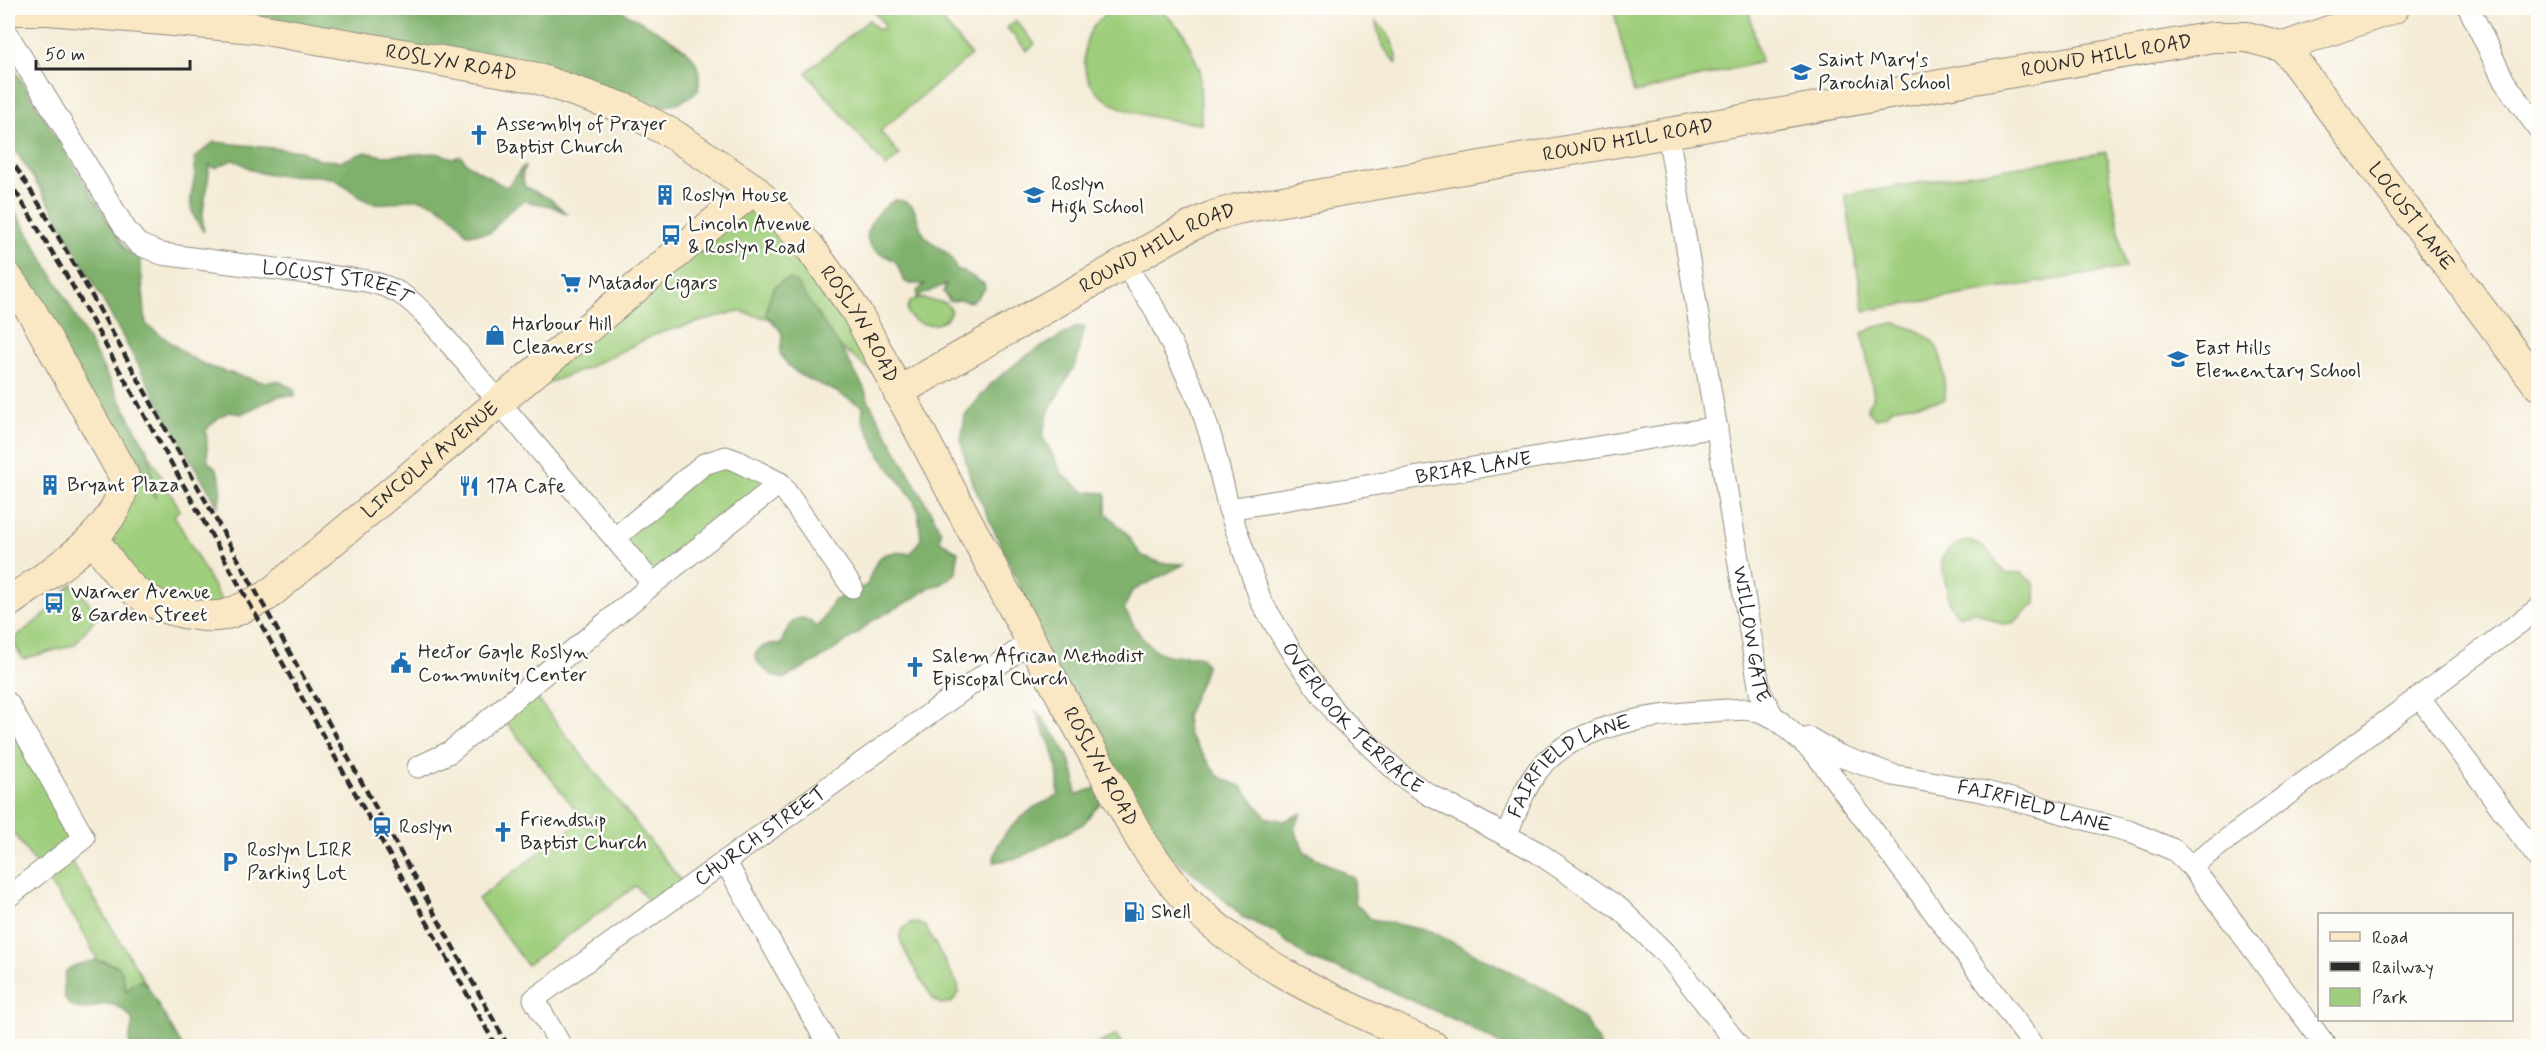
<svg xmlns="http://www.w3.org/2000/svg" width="2546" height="1054" font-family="Mynerve,sans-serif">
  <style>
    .green { fill: #9fce7c; stroke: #657c54; stroke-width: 1.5 }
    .forest { fill: #7fb16c; stroke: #556e4c; stroke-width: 1.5 }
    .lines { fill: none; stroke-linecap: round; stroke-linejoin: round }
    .street-casing { stroke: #908c81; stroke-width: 23 }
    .secondary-casing { stroke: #908c81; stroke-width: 32 }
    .street { stroke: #fff; stroke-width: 21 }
    .secondary { stroke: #fae7c3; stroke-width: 30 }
    .rail { stroke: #2b2b2b; stroke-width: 4.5; stroke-dasharray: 9 4.5; stroke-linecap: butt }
    .labels { text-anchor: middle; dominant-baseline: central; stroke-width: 5; stroke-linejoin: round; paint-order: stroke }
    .street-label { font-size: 20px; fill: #2b2b2b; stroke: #fdfcf7 }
    .poi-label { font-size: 20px; fill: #2b2b2b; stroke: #fdfcf7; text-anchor: start }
  </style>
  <rect width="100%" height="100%" fill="#fdfcf7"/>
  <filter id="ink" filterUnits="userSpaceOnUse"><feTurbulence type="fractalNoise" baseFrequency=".0167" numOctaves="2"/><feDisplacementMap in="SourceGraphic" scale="12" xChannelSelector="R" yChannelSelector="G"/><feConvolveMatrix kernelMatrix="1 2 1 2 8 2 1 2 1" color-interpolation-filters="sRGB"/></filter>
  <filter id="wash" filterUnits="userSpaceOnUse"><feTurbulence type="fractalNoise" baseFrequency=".008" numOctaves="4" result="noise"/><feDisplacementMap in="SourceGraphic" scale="24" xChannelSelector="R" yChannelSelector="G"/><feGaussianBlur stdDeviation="1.35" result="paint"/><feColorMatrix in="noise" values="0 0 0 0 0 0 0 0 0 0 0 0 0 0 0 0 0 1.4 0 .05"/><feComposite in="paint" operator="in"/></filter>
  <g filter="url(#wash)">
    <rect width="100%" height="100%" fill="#f4ecd7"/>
    <g class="green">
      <path d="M871 8H932L971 55 880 131 900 155 886 167 806 72 869 20 877 29H883L884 24Z"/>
      <path d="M1119 8H1153L1163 12 1184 33 1200 70 1201 124C1155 117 1071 114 1086 43 1090 26 1103 13 1119 8Z"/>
      <path d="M1613 8H1748L1761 62 1634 93Z"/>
      <path d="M1016 21 1035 44 1027 51 1007 28Z"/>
      <path d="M1376 22C1390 33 1395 45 1397 63 1384 52 1378 39 1376 22Z"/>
      <path d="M2106 152 2125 268 1864 311 1845 195Z"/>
      <path d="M754 189 898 392 821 332 738 311 656 334 587 368 499 402Z"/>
      <path d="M919 298 946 303 951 310C944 337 894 322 911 301Z"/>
      <path d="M1894 323C1944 334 1943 356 1945 400L1891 408 1887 415 1875 418 1868 411 1867 407 1874 396 1862 333 1876 327Z"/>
      <path d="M149 454 180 510 174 515 229 614 131 588 105 524 121 468 156 496Z"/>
      <path d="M715 459 780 483 653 584 615 538Z"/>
      <path d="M1968 541C1994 548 1990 560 2007 574L2022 573 2034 584 2036 603 2013 623 2002 624 1975 611 1959 616 1950 605 1941 560C1947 548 1956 544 1968 541Z"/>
      <path d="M72 584 76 586 98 615 74 645 23 659 12 640 47 613 61 594Z"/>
      <path d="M528 687 687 888 656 910 636 886 527 965 478 899 583 819 498 712Z"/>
      <path d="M8 704 84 837 66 852 146 984 141 981 125 991 122 972 105 961H98L80 926 8 825Z"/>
      <path d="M913 922 925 926 958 985 959 993 951 1003 941 1004 933 999C926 987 899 947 900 935 901 929 907 924 913 922Z"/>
      <path d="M1116 1035 1123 1046H1094Z"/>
    </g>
    <g class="forest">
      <path d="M257 8H616C636 19 679 41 693 58 700 68 700 80 698 91 671 113 650 107 617 104L254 28Z"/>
      <path d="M8 59 126 250 140 258 146 324 190 357 209 367 263 382 278 381 294 389 295 396H278L241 414 229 412 219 417 206 430 208 462C224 472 222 490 218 506L186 452 50 204 8 139Z"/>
      <path d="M214 142 301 151 320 160 342 161 365 152 384 156 436 153 453 158 461 156 467 164 505 187C514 184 516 171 525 166L522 176 525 187 550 199 568 214 551 206 524 201 509 211 490 233 467 234C462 229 459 221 453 217 444 208 424 197 411 199 398 201 384 206 370 202 356 198 345 182 331 178 308 172 275 180 253 170 246 167 241 162 232 160L215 168 209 165C210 189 199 209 204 232 177 198 200 192 194 158Z"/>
      <path d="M8 199 63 293 149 454 156 497 121 468 8 278Z"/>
      <path d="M894 200C922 200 914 223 925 236 936 249 952 249 956 270L963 271 984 284 985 288 977 298 970 302 961 300 950 301 943 292 946 284 917 297V291L925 284H910L904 281 896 262C891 258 884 256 879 253 852 237 878 211 894 200Z"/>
      <path d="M790 279 797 284 844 353 864 388 869 402 936 521 941 532 940 541 958 552 956 573 942 584 930 587 915 598 873 620 858 633 825 656 783 679C772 676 756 666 755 654 760 646 772 642 781 644 787 626 798 606 816 627L823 620 833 601 867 585C876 560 878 548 910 554L921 539 918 510 911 496 881 457 862 418 863 406C851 401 841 394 829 388 810 380 790 374 780 353 784 326 783 335 766 314 770 298 769 283 790 279Z"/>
      <path d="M1077 327H1085L1079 346 1077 361 1049 411 1042 435 1063 475 1085 492 1106 493V513L1126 533 1141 555 1161 563 1185 564 1132 591 1124 609C1136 628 1147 654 1173 656 1183 657 1191 654 1201 657L1206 665 1202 679 1186 716 1188 734 1219 777 1242 787 1266 817 1284 821 1302 813 1294 829 1305 852 1354 878 1355 903 1371 919 1430 931 1554 994 1584 1020 1601 1046H1504L1462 1023 1359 977 1309 959 1272 931 1243 917 1213 889 1166 852 1106 796 1083 824 1019 858 994 862C994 839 1016 822 1032 809 1040 803 1050 801 1058 795 1060 752 1048 745 1035 709 1054 733 1080 763 1075 795L1101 786 1026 601 970 477 961 441 965 415 992 383 1024 357Z"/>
      <path d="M96 960 118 966 122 972 126 991 132 984 141 980 146 984 182 1046H131L129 1042 133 1021C126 1010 114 1001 101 1005 96 1006 91 1008 87 1009 60 1010 62 990 66 971L76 965Z"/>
    </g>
  </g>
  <g filter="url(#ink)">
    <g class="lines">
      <g class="street-casing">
        <g id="street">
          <path d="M2469 8 2504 81 2538 128"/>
          <path id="s1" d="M8 35 126 230 138 244 162 254 367 281C397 288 409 297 429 319L653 584"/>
          <path id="s2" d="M1668 133 1760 692 1773 716 1815 753 2034 1046"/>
          <path id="s3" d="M1124 264 1153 306 1200 403 1212 441 1229 509 1261 601 1294 656 1336 714 1403 777 1428 794 1537 852 1620 909 1669 957 1739 1046"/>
          <path id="s4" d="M1229 509 1717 427"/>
          <path d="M615 538 704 464 726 457 737 461 780 483 852 587"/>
          <path d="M2420 698 2538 858"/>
          <path d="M8 703 84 838 8 897"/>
          <path id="s5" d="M1809 738 1840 756 1893 775 1986 792 2128 831 2174 850 2191 866 2326 1046"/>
          <path d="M418 767 450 752 653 584 780 483"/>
          <path id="s6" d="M1507 834C1516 812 1524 788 1539 769 1584 715 1681 713 1745 709L1759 711 1779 720"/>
          <path d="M725 861 829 1046"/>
          <path d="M2191 866 2538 609"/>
          <path id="s7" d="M561 1046 534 999 1031 641"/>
        </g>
      </g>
      <g class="secondary-casing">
        <g id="secondary">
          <path id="s8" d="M8 10H49L254 28 533 77 626 109 674 135 754 189 808 245 856 311 1031 641 1141 840C1157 863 1174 888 1194 907 1263 973 1349 1007 1433 1046"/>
          <path id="s9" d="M2284 47 2538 385"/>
          <path d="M8 278 32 312 124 476C123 532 48 573 8 603"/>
          <path id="s10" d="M898 392 1187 228 1213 216 1237 209 2213 37H2247L2284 47 2394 8"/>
          <path id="s11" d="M93 538C122 578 131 601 183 613 195 615 212 618 224 615 239 611 254 602 267 596L754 189"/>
        </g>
      </g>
      <use href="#street" class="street"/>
      <use href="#secondary" class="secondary"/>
      <g class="rail">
        <path d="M8 155 41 207 82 278 508 1046"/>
        <path d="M8 179 72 285 496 1046"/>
      </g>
    </g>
  </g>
  <defs>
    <g id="school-bare" transform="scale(1.62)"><path d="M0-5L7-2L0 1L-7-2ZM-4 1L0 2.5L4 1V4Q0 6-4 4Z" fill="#1f6fb2" stroke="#fdfcf7" stroke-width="2.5" paint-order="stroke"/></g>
    <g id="church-bare" transform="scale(1.62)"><path d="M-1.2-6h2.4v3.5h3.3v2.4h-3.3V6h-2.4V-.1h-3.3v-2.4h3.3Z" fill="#1f6fb2" stroke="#fdfcf7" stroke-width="2.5" paint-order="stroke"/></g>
    <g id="building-bare" transform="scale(1.62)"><path d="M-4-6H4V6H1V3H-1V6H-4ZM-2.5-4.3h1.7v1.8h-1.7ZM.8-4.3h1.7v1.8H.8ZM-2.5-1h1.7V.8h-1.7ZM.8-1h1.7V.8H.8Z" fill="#1f6fb2" stroke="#fdfcf7" stroke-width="2.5" paint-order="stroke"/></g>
    <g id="bus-bare" transform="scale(1.62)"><path d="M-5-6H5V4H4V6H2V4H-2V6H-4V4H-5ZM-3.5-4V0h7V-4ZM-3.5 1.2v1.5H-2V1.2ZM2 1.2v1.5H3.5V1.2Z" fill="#1f6fb2" stroke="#fdfcf7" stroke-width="2.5" paint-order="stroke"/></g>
    <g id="supermarket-bare" transform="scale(1.62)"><path d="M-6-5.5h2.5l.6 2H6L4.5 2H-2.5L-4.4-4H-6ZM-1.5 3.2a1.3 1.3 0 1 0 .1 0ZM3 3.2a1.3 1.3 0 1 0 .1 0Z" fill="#1f6fb2" stroke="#fdfcf7" stroke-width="2.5" paint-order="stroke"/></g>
    <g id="shop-bare" transform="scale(1.62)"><path d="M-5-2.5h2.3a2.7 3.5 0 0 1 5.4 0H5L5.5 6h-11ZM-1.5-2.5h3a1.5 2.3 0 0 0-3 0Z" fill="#1f6fb2" stroke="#fdfcf7" stroke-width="2.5" paint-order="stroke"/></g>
    <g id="restaurant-bare" transform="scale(1.62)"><path d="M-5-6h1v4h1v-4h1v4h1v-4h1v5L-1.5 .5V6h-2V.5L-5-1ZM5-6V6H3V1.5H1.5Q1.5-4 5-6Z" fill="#1f6fb2" stroke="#fdfcf7" stroke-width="2.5" paint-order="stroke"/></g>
    <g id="civic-bare" transform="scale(1.62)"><path d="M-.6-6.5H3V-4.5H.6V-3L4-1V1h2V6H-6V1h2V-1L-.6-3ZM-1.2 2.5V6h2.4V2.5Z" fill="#1f6fb2" stroke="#fdfcf7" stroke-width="2.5" paint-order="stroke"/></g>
    <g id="station-bare" transform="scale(1.62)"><path d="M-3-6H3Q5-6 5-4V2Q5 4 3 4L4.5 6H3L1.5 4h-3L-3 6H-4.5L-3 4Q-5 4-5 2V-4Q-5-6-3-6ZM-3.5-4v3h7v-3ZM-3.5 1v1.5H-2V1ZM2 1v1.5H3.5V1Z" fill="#1f6fb2" stroke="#fdfcf7" stroke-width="2.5" paint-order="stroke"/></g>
    <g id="parking-bare" transform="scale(1.62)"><path d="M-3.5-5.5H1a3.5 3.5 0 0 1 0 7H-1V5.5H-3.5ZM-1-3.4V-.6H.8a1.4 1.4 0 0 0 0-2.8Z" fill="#1f6fb2" stroke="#fdfcf7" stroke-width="2.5" paint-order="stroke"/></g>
    <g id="fuel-bare" transform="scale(1.62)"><path d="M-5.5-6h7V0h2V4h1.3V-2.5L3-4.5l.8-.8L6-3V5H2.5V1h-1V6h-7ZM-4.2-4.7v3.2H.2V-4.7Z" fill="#1f6fb2" stroke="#fdfcf7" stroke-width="2.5" paint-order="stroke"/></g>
  </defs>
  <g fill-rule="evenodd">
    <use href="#school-bare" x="1801" y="72"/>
    <use href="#church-bare" x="479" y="135"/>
    <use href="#building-bare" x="665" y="195"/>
    <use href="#school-bare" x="1034" y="195"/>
    <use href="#bus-bare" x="671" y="235"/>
    <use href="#supermarket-bare" x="571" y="283"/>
    <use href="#shop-bare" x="495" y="335"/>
    <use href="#school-bare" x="2178" y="359"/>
    <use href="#building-bare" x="50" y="485"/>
    <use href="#restaurant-bare" x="469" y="486"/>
    <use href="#bus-bare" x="54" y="603"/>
    <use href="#civic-bare" x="401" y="663"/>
    <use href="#church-bare" x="915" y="667"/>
    <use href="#station-bare" x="382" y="827"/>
    <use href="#church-bare" x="503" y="832"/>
    <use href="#parking-bare" x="230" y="862"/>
    <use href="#fuel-bare" x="1134" y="912"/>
  </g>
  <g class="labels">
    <g class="street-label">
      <text stroke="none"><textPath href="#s10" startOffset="1269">ROUND HILL ROAD</textPath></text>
      <text stroke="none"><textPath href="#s8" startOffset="447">ROSLYN ROAD</textPath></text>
      <text stroke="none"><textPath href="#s10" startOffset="783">ROUND HILL ROAD</textPath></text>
      <text stroke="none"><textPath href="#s9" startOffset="212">LOCUST LANE</textPath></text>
      <text stroke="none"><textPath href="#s10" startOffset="297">ROUND HILL ROAD</textPath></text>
      <text stroke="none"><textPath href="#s1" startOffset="450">LOCUST STREET</textPath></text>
      <text stroke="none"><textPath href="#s8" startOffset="952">ROSLYN ROAD</textPath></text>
      <text stroke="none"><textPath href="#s11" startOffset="422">LINCOLN AVENUE</textPath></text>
      <text stroke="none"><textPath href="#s4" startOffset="248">BRIAR LANE</textPath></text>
      <text stroke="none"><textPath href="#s2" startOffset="508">WILLOW GATE</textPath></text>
      <text stroke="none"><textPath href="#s3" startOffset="516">OVERLOOK TERRACE</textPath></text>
      <text stroke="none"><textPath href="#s8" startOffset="1456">ROSLYN ROAD</textPath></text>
      <text stroke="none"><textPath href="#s6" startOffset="98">FAIRFIELD LANE</textPath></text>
      <text stroke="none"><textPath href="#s5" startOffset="237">FAIRFIELD LANE</textPath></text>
      <text stroke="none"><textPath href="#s7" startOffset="333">CHURCH STREET</textPath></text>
    </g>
    <g class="poi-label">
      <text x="1818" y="60">Saint Mary's<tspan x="1818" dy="23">Parochial School</tspan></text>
      <text x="496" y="124">Assembly of Prayer<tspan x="496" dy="23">Baptist Church</tspan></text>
      <text x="1051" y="184">Roslyn<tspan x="1051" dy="23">High School</tspan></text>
      <text x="682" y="195">Roslyn House</text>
      <text x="688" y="224">Lincoln Avenue<tspan x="688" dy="23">&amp; Roslyn Road</tspan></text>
      <text x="588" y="283">Matador Cigars</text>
      <text x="512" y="324">Harbour Hill<tspan x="512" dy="23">Cleaners</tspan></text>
      <text x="2195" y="348">East Hills<tspan x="2195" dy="23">Elementary School</tspan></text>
      <text x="67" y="485">Bryant Plaza</text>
      <text x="486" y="486">17A Cafe</text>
      <text x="71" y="592">Warner Avenue<tspan x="71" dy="23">&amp; Garden Street</tspan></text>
      <text x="418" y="652">Hector Gayle Roslyn<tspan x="418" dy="23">Community Center</tspan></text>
      <text x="932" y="656">Salem African Methodist<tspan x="932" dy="23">Episcopal Church</tspan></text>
      <text x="520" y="820">Friendship<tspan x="520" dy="23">Baptist Church</tspan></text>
      <text x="399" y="827">Roslyn</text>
      <text x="247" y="850">Roslyn LIRR<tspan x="247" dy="23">Parking Lot</tspan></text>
      <text x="1151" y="912">Shell</text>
    </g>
  </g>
  <rect width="2546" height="1054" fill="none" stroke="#fdfcf7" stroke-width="30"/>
  <rect x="2318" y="913" width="195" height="108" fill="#fdfcf7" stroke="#a9a8a5" stroke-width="1.5"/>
  <rect x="2330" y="932" width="30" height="9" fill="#fae7c3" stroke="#a9a8a5" stroke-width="1.5"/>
  <text x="2372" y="943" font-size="18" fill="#2b2b2b">Road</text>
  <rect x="2330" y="962" width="30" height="9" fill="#2b2b2b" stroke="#a9a8a5" stroke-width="1.5"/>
  <text x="2372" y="973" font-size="18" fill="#2b2b2b">Railway</text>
  <rect x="2330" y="988" width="30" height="18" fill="#9fce7c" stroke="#a9a8a5" stroke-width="1.5"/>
  <text x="2372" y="1003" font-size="18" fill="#2b2b2b">Park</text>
  <path d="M36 60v9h154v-9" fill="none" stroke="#2b2b2b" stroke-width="3"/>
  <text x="45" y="60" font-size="18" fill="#2b2b2b" stroke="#fdfcf7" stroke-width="4.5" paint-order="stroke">50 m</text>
</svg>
